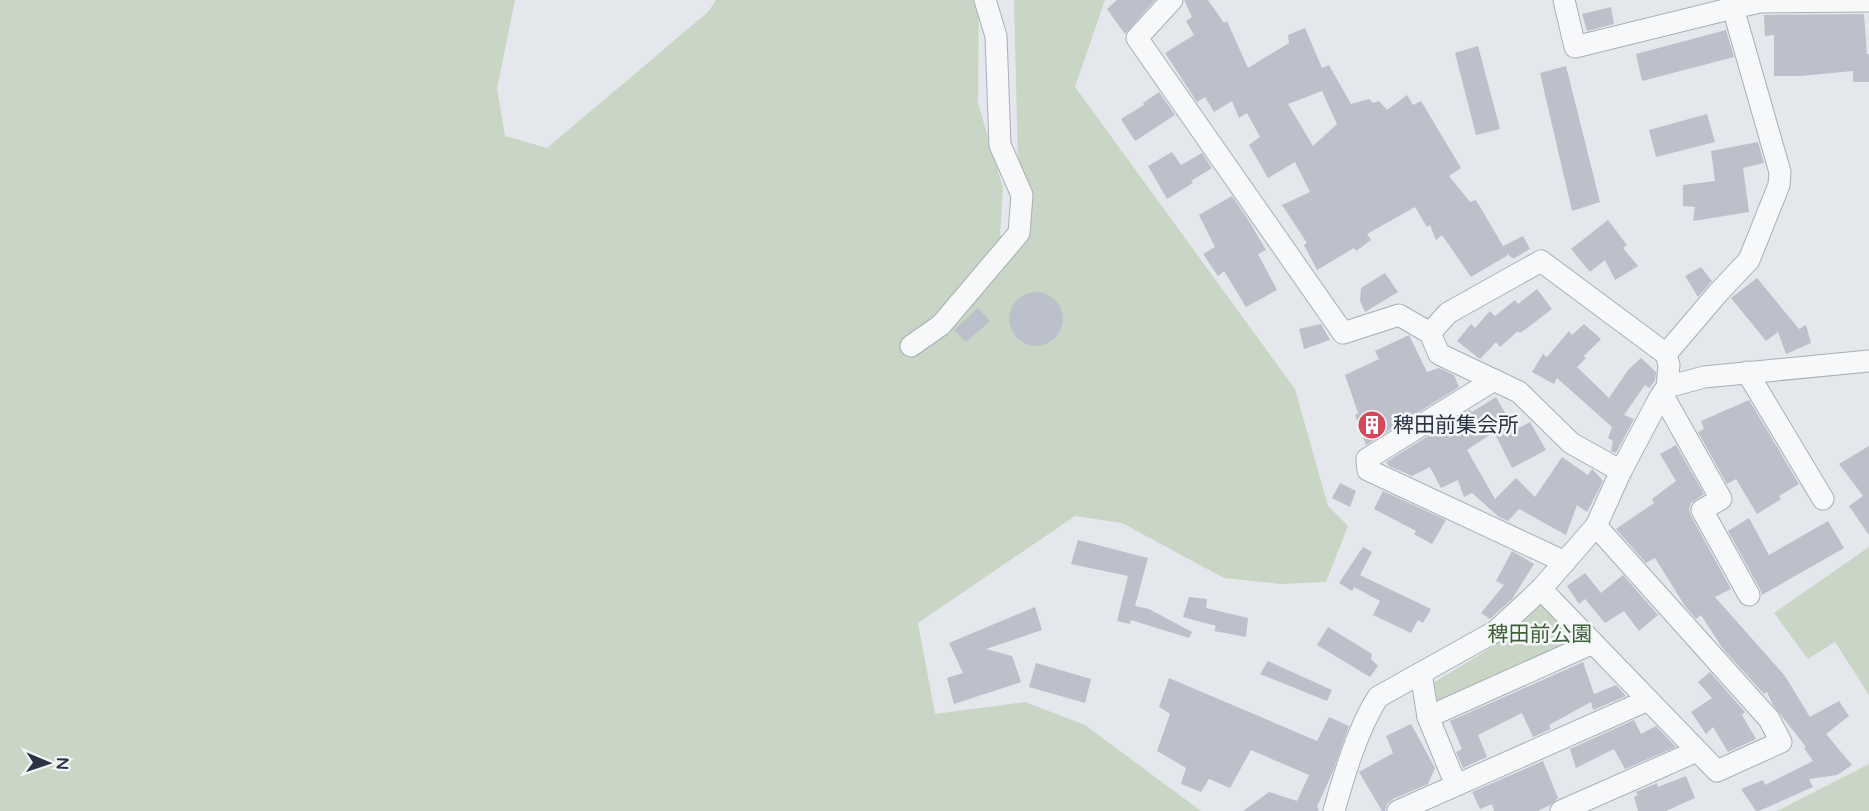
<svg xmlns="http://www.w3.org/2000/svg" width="1869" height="811" font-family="'Varela Round','Noto Sans JP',sans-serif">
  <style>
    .green { fill: #c9d6c5 }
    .building { fill: #bbc0ca; fill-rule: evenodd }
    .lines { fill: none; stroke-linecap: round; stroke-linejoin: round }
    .minor-casing { stroke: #a9aeb7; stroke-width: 23 }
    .minor { stroke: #f7f8fa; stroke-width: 21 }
    .labels { text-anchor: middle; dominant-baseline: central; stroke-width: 5; stroke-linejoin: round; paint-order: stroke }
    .poi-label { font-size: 21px; fill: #2b3445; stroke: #f4f6f9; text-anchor: start }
    .park-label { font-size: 21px; fill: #3f6138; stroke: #f4f6f9 }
  </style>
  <rect width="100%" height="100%" fill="#e4e7ec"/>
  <g class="green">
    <path d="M0 0H515L497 89 505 136 547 148 708 12 716 0H979L978 103 1003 188 1000 235 1023 244 1032 202 1018 162 1014 0H1105L1075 87 1295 389 1328 506 1348 526 1326 582 1281 584 1224 578 1122 523 1075 516 918 623 935 714 1025 702 1085 725 1201 811H0Z"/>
    <path d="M1869 547V695L1835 642 1808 659 1774 613Z"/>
    <path d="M1544 603 1582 641 1438 706 1433 683 1489 649 1511 631 1532 604Z"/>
    <path d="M1869 764V811H1777Z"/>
  </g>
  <g class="building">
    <path d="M1117 0H1155L1125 34 1107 9Z"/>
    <path d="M1184 0H1208L1224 23 1227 21 1248 68 1289 43 1288 35 1305 28 1322 68 1329 65 1351 104 1369 99 1373 103 1379 101 1387 110 1407 95 1413 105 1421 101 1461 168 1449 176 1470 202 1476 200 1503 246 1523 236 1530 249 1513 259 1506 252 1508 255 1471 277 1442 235 1436 240 1430 225 1427 227 1415 207 1367 234 1371 240 1356 251 1354 248 1317 270 1304 245 1307 243 1282 205 1310 192 1295 162 1268 178 1249 145 1260 137 1247 113 1239 118 1232 101 1214 112 1205 97 1197 102 1165 53 1194 35 1186 21 1192 17ZM1322 91 1337 124 1313 146 1288 104Z"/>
    <path d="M1611 7 1614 24 1587 31 1582 14Z"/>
    <path d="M1864 14 1867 54H1869V82H1853V71L1800 76H1774V35L1765 36 1764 15Z"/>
    <path d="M1726 30 1734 57 1642 81 1636 54Z"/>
    <path d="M1478 46 1500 129 1476 135 1455 53Z"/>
    <path d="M1566 66 1600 202 1572 211 1540 73Z"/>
    <path d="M1159 92 1175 115 1135 141 1121 119 1144 105 1143 103Z"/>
    <path d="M1707 114 1715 142 1656 157 1649 130Z"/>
    <path d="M1758 142 1764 163 1743 168 1749 212 1693 221 1695 207 1683 206V185L1715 181 1711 151Z"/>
    <path d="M1172 152 1181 165 1202 153 1212 168 1191 181 1193 183 1167 199 1148 166Z"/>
    <path d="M1232 196 1249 221 1266 250 1258 254 1277 290 1246 307 1224 271 1218 276 1203 254 1215 247 1199 215Z"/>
    <path d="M1608 220 1627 245 1623 248 1638 266 1615 280 1605 260 1590 272 1571 249Z"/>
    <path d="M1701 267 1712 281 1698 297 1685 276Z"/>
    <path d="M1385 273 1398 292 1365 312 1360 301 1361 288Z"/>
    <path d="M1757 278 1799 329 1806 325 1811 343 1786 354 1778 332 1766 341 1731 298Z"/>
    <path d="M1537 289 1552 309 1526 329 1520 333 1518 331 1500 347 1496 342 1480 359 1457 341 1471 324 1475 328 1490 311 1495 316 1515 300 1518 304Z"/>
    <circle cx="1036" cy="319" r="27"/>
    <path d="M978 308 990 321 966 342 954 330Z"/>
    <path d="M1321 324 1330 340 1304 349 1299 329Z"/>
    <path d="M1584 324 1601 339 1584 356 1586 358 1577 367 1609 398 1628 370 1641 358 1656 372 1655 381 1649 388 1645 385 1624 415 1634 419 1616 453 1611 451 1613 441 1608 438 1612 427 1557 378 1554 384 1532 372 1543 354 1547 357 1569 331 1572 335Z"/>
    <path d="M1409 335 1427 372 1439 368 1454 375 1459 387 1366 445 1355 415 1358 413 1345 375 1379 359 1375 351Z"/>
    <path d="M1496 397 1515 430 1530 422 1546 450 1512 468 1494 432 1467 450 1495 499 1516 478 1535 497 1562 457 1588 475 1592 469 1593 470 1603 481 1587 512 1577 505 1566 535 1519 509 1508 521 1499 517 1472 493 1464 497 1458 480 1441 488 1430 467 1412 476 1389 466 1386 462 1470 410 1472 412Z"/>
    <path d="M1749 400 1799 484 1779 496 1781 499 1757 514 1736 479 1727 484 1698 432 1704 429 1701 421Z"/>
    <path d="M1676 445 1704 494 1691 503 1689 509 1691 516 1731 589 1715 597 1785 676 1810 717 1839 701 1849 716 1826 734 1852 765 1837 775 1809 779 1813 787 1759 811H1756L1741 789 1763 780 1765 785 1813 761 1804 748 1806 747 1773 705 1767 692 1764 694 1723 649 1701 615 1696 619 1685 606 1655 558 1646 563 1616 529 1654 503 1652 499 1676 481 1660 454Z"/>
    <path d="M1869 446V535L1849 506 1863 496 1839 464Z"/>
    <path d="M1340 483 1356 491 1350 507 1332 498Z"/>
    <path d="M1383 491 1446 520 1432 544 1414 534 1416 531 1374 509Z"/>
    <path d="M1749 518 1769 555 1828 521 1844 548 1762 595 1760 589 1728 531Z"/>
    <path d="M1078 540 1148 558 1135 606 1149 609 1192 632 1189 638 1131 620 1130 624 1117 621 1128 576 1071 564Z"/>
    <path d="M1363 547 1372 552 1360 575 1431 609 1423 623 1418 620 1411 633 1373 615 1380 601 1354 587 1352 591 1339 583Z"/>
    <path d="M1512 551 1534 564 1512 599 1490 619 1481 613 1504 585 1496 581Z"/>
    <path d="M1585 573 1601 593 1623 575 1658 615 1639 631 1624 611 1605 623 1585 599 1579 604 1567 586Z"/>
    <path d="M1189 597 1207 599 1206 608 1248 618 1246 637 1214 631 1216 626 1183 617Z"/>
    <path d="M1035 607 1042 630 986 649 1012 656 1021 682 954 704 947 678 963 673 949 643Z"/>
    <path d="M1328 627 1372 654 1371 659 1378 666 1370 677 1317 645Z"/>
    <path d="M1268 661 1332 690 1327 701 1260 674Z"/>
    <path d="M1583 662 1594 694 1616 685 1626 696 1593 710 1591 702 1549 725 1551 729 1533 737 1522 713 1478 735 1487 757 1463 768 1456 752 1462 749 1450 721Z"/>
    <path d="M1036 663 1091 679 1085 703 1029 687Z"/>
    <path d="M1710 672 1745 712 1742 715 1756 739 1728 752 1713 727 1706 734 1691 712 1712 698 1698 682Z"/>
    <path d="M1169 678 1317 741 1329 717 1349 726 1333 771 1317 807 1319 808 1318 811H1243L1269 792 1297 801 1309 775 1251 750 1230 788 1209 779 1201 792 1181 784 1186 768 1157 751 1170 714 1159 707Z"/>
    <path d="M1634 720 1641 734 1656 726 1676 747 1625 769 1614 749 1576 768 1570 749Z"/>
    <path d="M1411 724 1435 768 1428 784 1393 799 1387 804 1385 811H1382L1359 772 1393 753 1386 736Z"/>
    <path d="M1543 761 1558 798 1550 805 1538 811H1494L1492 804 1480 809 1472 792Z"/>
    <path d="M1686 776 1695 798 1666 811H1638L1634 797 1638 795 1636 792 1657 783 1658 787Z"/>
  </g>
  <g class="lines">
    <g class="minor-casing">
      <g id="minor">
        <path d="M1172 0 1137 38 1343 333 1399 315 1430 333 1439 354 1519 392 1571 443 1621 471"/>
        <path d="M1564 0 1575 47 1733 8"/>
        <path d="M1430 333 1448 313 1541 261 1666 354"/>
        <path d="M911 346 941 325 1019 233 1022 195 1000 145 996 36 985 0"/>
        <path d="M1747 372 1823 499"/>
        <path d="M1494 380 1367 459 1368 470 1565 562"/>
        <path d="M1667 387 1704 377 1869 361"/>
        <path d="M1662 394 1721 499 1702 510 1749 595"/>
        <path d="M1541 589 1717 771 1781 742 1769 719 1596 526"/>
        <path d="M1421 673 1428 717 1456 785"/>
        <path d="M1428 717 1593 643"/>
        <path d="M1334 811C1344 775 1358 728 1378 697L1496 631 1541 589 1596 526 1621 471 1659 399 1667 387 1669 365 1666 354 1718 293 1749 260 1779 185 1780 172 1733 8 1760 2 1869 1"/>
        <path d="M1398 811 1648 700"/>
        <path d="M1561 811 1697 751"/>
      </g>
    </g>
    <use href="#minor" class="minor"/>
  </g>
  <defs>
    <g id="building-disc" transform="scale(1.5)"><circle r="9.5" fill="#d1495b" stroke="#f4f6f9"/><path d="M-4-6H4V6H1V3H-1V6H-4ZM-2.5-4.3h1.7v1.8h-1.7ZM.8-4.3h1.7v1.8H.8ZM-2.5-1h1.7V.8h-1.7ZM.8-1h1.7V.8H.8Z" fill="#fff"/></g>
  </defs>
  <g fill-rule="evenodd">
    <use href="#building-disc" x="1372" y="425"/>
  </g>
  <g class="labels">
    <g class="poi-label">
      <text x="1393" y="425">稗田前集会所</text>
    </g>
    <g class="park-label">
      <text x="1540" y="634">稗田前公園</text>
    </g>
  </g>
  <g transform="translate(48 763) rotate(92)" stroke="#f4f6f9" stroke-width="4.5" paint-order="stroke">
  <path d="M0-4.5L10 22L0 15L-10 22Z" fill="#2b3445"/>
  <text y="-9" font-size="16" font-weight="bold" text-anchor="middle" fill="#2b3445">N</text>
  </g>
</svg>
